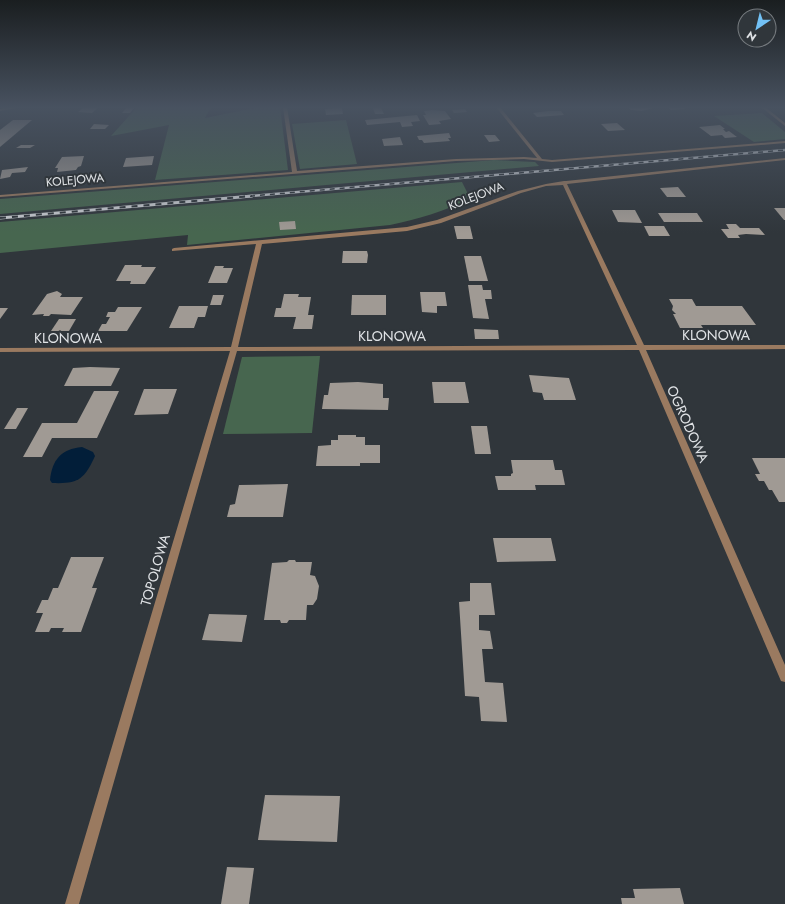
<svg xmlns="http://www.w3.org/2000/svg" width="785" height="904" font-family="Jost,sans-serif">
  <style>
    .green { fill: #47664f }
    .water { fill: #021e39 }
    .building { fill: #a09a94 }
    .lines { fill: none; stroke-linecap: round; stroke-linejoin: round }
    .minor { fill: #9a7a60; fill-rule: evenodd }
    .tertiary { fill: #9a7a60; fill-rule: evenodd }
    .rail-far1-casing { stroke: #cacdd1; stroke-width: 2.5 }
    .rail-casing { stroke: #cacdd1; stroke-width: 3 }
    .rail-far1 { stroke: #30363b; stroke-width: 1.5; stroke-dasharray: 5; stroke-linecap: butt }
    .rail { stroke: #30363b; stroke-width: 2; stroke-dasharray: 6; stroke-linecap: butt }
    .labels { text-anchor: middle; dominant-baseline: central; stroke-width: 4; stroke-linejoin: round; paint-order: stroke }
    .far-street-label { font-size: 12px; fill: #e0e3e6; stroke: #30363b }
    .street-label { font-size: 14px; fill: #e0e3e6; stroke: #30363b }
  </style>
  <rect width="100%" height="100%" fill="#30363b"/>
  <g class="green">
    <path d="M137 107H211L205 118 260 107H280L288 170 155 180 169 125 111 136Z"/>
    <path d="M762 113 785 132V139L754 142 714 116Z"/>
    <path d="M346 120 357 164 300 169 292 124Z"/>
    <path d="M494 160 535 162 539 166 0 214V199Z"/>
    <path d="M462 182 470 198C445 212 417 219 390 225L187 245 188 235 0 253V222Z"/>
    <path d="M320 356 312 433 223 434 242 357Z"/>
  </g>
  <path class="water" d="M82 447 93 452 95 456C84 480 78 484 52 483L50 480C52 460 61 449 82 447Z"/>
  <g class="building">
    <path d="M99 107 92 113 78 112 83 108Z"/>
    <path d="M127 107H135L130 113H122Z"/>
    <path d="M627 107H652L653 108 642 111 631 110Z"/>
    <path d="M667 107H682L685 109 671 110Z"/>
    <path d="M342 108 343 114 326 115 325 109Z"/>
    <path d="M373 108H381L384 114H375Z"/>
    <path d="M465 109 467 112 454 113 452 110Z"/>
    <path d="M432 110 445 111 451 119 439 121 441 124 429 125 423 115H426L424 111Z"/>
    <path d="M548 111H561L564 115 537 117 533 113Z"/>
    <path d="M417 115 420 121 411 122 413 126 402 127 400 122 367 125 365 120Z"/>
    <path d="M13 120H32L0 147V130Z"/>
    <path d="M617 123 625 130 608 131 601 124Z"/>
    <path d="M94 124 109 125 105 129H90Z"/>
    <path d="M720 125 725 129H723L726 132 729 131 737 137 725 138 722 135 711 136 699 127Z"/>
    <path d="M449 133 451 138H448L450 141 424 143 422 140H419L417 136Z"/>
    <path d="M484 135H495L500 141 489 142Z"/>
    <path d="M400 137 403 145 384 146 382 139Z"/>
    <path d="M21 145H35L30 148H16Z"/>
    <path d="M84 156 81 166 78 167 76 170 57 172 58 168H55L62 157Z"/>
    <path d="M154 156 152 165 123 167 126 158Z"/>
    <path d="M28 167 25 172 12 173 10 177 0 179 2 170Z"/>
    <path d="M678 187 686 197H667L660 188Z"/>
    <path d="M774 208H785V220H784Z"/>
    <path d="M612 210H635L642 223 618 222Z"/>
    <path d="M658 213H697L703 222H664Z"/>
    <path d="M295 221 296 229 280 230 279 222Z"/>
    <path d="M726 224H736L740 228H759L765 235 746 234 738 235 740 238H728L721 229H729Z"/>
    <path d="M454 226H470L473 239H457Z"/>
    <path d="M644 226H664L670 236H649Z"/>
    <path d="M343 251H367L368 255 367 263H342Z"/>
    <path d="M464 256H481L488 281H469Z"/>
    <path d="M125 265H142L141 267H156L145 284H130L131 281H116Z"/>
    <path d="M215 266H224L223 268H233L227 283H208Z"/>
    <path d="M468 285H482L483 290H491L492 299H485L489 319 473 318Z"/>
    <path d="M57 291 62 294 60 297H83L71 315 51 314 49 316H43L44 314 32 315 47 294Z"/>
    <path d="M420 292H445L447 306H437V313L422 312Z"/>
    <path d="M284 294H299L298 297H311L308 315H314L312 329H293L296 317H274L276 308H281Z"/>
    <path d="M213 295H224L221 305H210Z"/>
    <path d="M352 295H386V315H351Z"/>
    <path d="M669 299H692L696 306H742L756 325H701L703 328H680L673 314H676L672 310 673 306Z"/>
    <path d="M179 306H208L205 317H198L194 328H169Z"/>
    <path d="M118 307H142L127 331H98L102 324H106L110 317H106L108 312H115Z"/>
    <path d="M0 308H8L0 319Z"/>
    <path d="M59 319H76L69 331H51Z"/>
    <path d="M474 329 498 330 499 339H475Z"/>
    <path d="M90 367 120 368 111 386H64L73 368Z"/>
    <path d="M529 375 569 378 576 400H544L542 393 533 392Z"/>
    <path d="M358 382 383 384V398H389L388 410 322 409 324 395H328L330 383Z"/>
    <path d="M432 382H465L469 403H434Z"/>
    <path d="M144 389H177L168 414 134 415Z"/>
    <path d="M94 391H119L97 438H52L42 457H23L42 423H77Z"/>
    <path d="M17 408H28L16 429H4Z"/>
    <path d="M471 426H487L491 454H475Z"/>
    <path d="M338 435H356V437H365V445H380V463H360V466H316L318 446 331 445V440H338Z"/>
    <path d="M752 458H785V502H779L772 490H769L764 481H759L755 474H760Z"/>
    <path d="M511 460H553L555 470H562L565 485H535L536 490H498L495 476H511V474L513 473Z"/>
    <path d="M288 484 283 517H227L230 505 235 504 239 485Z"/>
    <path d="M493 538H551L556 561 497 562Z"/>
    <path d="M71 557H104L92 588H97L81 632H62L64 628H51L49 632H35L43 613H36L42 600H48L53 588H58Z"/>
    <path d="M289 560H295L296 562H312L310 575 315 576 319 586 317 599 313 605H307L306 620H289L287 623H281L280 620H264L272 563 287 562Z"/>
    <path d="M470 583H491L495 615H479V630L490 631 493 649H482L485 682 503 683 507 722 481 721 479 697 465 696 459 602 470 601Z"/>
    <path d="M209 614 247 615 242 642 202 640Z"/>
    <path d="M265 795 340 796 337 842 258 840Z"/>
    <path d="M227 867 254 868 249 904H221Z"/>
    <path d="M680 888 684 904H622L621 898H635L633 889Z"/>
  </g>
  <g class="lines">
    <g class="minor">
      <path d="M283 107H287L297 171 456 159 524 157 537 158 496 107H500L542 159 552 160 785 141V143L552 162 524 159 456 161 0 197V195L292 172Z"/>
      <path d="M761 107H765L785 123V126Z"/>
      <path d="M785 158V160L567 184 644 345H785V349L646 350 785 665V682L781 681 639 350 237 351 79 904H65L230 351 0 352V348L231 347 256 244 172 251V249L174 248 407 227 437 220 518 191 546 184 564 181H566ZM563 185 637 345 238 347 262 244 407 231 441 223 521 193 546 186Z"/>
    </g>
    <path class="tertiary" d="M15 107H22L0 111V109Z"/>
    <g class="rail-far1-casing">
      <path id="rail-far1" d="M240 197 785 150"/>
    </g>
    <g class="rail-casing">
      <path id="rail" d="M0 218 252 196"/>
    </g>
    <use href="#rail-far1" class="rail-far1"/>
    <use href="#rail" class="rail"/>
  </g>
  <linearGradient id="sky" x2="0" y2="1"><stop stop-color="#1a1e20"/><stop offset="0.46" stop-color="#485260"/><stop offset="1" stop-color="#485260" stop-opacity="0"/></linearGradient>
  <rect width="785" height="233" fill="url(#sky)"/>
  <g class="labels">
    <g class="far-street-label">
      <text transform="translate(75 180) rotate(-5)">KOLEJOWA</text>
      <text transform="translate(476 196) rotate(-21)">KOLEJOWA</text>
    </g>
    <g class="street-label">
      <text x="716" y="335">KLONOWA</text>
      <text x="392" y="336">KLONOWA</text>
      <text x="68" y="338">KLONOWA</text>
      <text transform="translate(688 424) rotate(66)">OGRODOWA</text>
      <text transform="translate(155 570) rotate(-74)">TOPOLOWA</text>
    </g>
  </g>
  <g transform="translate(757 28) rotate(215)"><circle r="19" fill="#30363b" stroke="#767b7f"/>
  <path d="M0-3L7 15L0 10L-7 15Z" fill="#72c1f5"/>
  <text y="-6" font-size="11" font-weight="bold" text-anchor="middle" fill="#e0e3e6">N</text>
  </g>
</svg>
